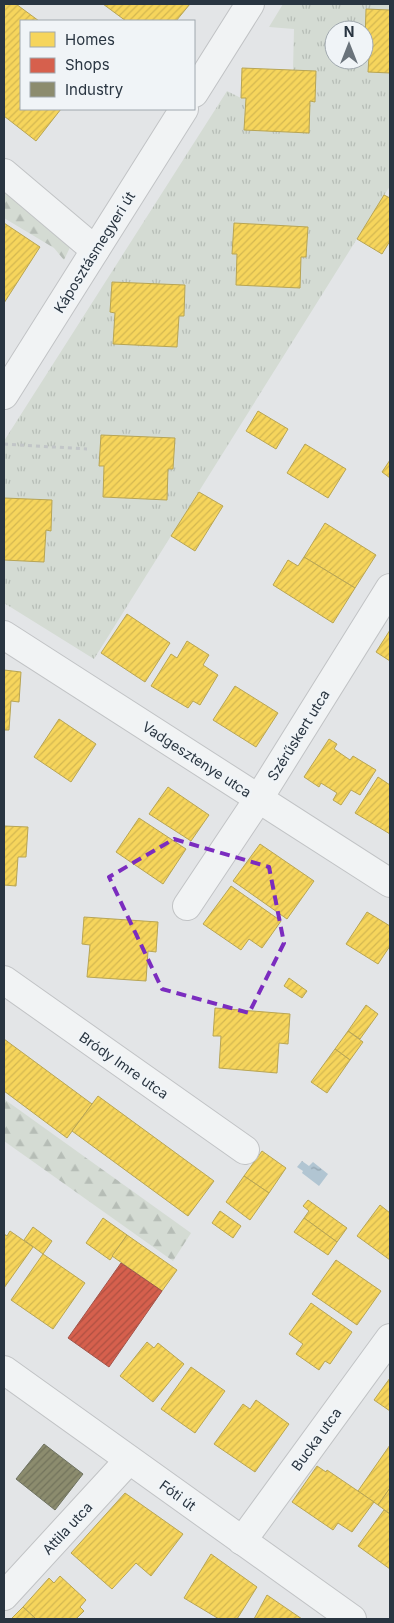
<svg xmlns="http://www.w3.org/2000/svg" width="394" height="1623" font-family="Inter,sans-serif">
  <style>
    .grass { fill: url(#grass-tufts); fill-rule: evenodd }
    .forest { fill: url(#forest-firs) }
    .water { fill: url(#water-ripples) }
    .homes { fill: url(#homes-hatch); stroke: #b8a554 }
    .shops { fill: url(#shops-hatch); stroke: #a25349 }
    .industry { fill: url(#industry-hatch); stroke: #6e7260 }
    .lines { fill: none; stroke-linecap: round; stroke-linejoin: round }
    .minor-casing { stroke: #c1c3c5; stroke-width: 30 }
    .tertiary-casing { stroke: #c1c3c5; stroke-width: 30 }
    .path { stroke: #c1c5c7; stroke-width: 3; stroke-dasharray: 4 4; stroke-linecap: butt }
    .minor { stroke: #f1f3f4; stroke-width: 28 }
    .tertiary { stroke: #f1f3f4; stroke-width: 28 }
    .marked { fill: none; stroke: #7b2cbf; stroke-width: 4; stroke-dasharray: 10 6; stroke-linejoin: round }
    .labels { text-anchor: middle; dominant-baseline: central; stroke-width: 5; stroke-linejoin: round; paint-order: stroke }
    .street-label { font-size: 14px; fill: #293541; stroke: #f0f4f7 }
  </style>
  <defs>
    <pattern id="grass-tufts" width="24" height="20" patternUnits="userSpaceOnUse" patternTransform="scale(1.25)"><rect width="24" height="20" fill="#d4dbd3"/><path d="M3 7l-1-3M5 7V3M7 7l1-3M15 17l-1-3M17 17v-4M19 17l1-3" fill="none" stroke="#b6bdb6"/></pattern>
    <pattern id="forest-firs" width="22" height="20" patternUnits="userSpaceOnUse" patternTransform="scale(1.25)"><rect width="22" height="20" fill="#d4dbd3"/><path d="M5 1l3.5 6h-7zM16 11l3.5 6h-7z" fill="#b6bdb6"/></pattern>
    <pattern id="water-ripples" width="26" height="14" patternUnits="userSpaceOnUse" patternTransform="scale(1.25)"><rect width="26" height="14" fill="#b1c5d2"/><path d="M2 4q2-2 4 0t4 0M15 11q2-2 4 0t4 0" fill="none" stroke="#90a1ac"/></pattern>
    <pattern id="homes-hatch" width="6" height="6" patternUnits="userSpaceOnUse" patternTransform="scale(1.25)"><rect width="6" height="6" fill="#f6d55c"/><path d="M-1 1l2-2M0 6l6-6M5 7l2-2" fill="none" stroke="#d3b751"/></pattern>
    <pattern id="shops-hatch" width="6" height="6" patternUnits="userSpaceOnUse" patternTransform="scale(1.25)"><rect width="6" height="6" fill="#d6604d"/><path d="M-1 1l2-2M0 6l6-6M5 7l2-2" fill="none" stroke="#ae5042"/></pattern>
    <pattern id="industry-hatch" width="6" height="6" patternUnits="userSpaceOnUse" patternTransform="scale(1.25)"><rect width="6" height="6" fill="#8c8c6e"/><path d="M-1 1l2-2M0 6l6-6M5 7l2-2" fill="none" stroke="#72735c"/></pattern>
  </defs>
  <rect width="100%" height="100%" fill="#e3e5e7"/>
  <path class="grass" d="M283 4H390V186L94 659 4 603V441L227 91 241 98H246L244 130 310 101 315 102 316 72 293 70 294 29 269 27ZM334 30H364V60H334Z"/>
  <g class="forest">
    <path d="M4 183 74 239 64 260 54 248 4 218Z"/>
    <path d="M4 1099 191 1233 173 1261 4 1141Z"/>
  </g>
  <path class="water" d="M302 1161 309 1166 313 1162 328 1174 319 1186 302 1173 303 1171 297 1167Z"/>
  <g class="homes">
    <path d="M4 4H16L39 21H21V109H61L36 141 4 116Z"/>
    <path d="M103 4H190L176 21H126Z"/>
    <path d="M366 9 390 10V73L368 72 370 40H365Z"/>
    <path d="M242 68 316 71 315 102 310 101 309 133 244 130 246 98H241Z"/>
    <path d="M384 195 390 198V241L382 254 357 239Z"/>
    <path d="M4 223 40 247 4 303Z"/>
    <path d="M234 223 308 227 306 257H301L300 288 236 285 237 254H232Z"/>
    <path d="M112 282 185 285 184 316H179L177 347 113 344 115 313 110 312Z"/>
    <path d="M258 411 288 429 276 449 246 431Z"/>
    <path d="M101 435 175 438 173 469H168L167 500 103 497 104 466H99Z"/>
    <path d="M305 444 346 469 328 498 287 473Z"/>
    <path d="M390 460V478L382 472Z"/>
    <path d="M199 492 223 506 195 551 171 536Z"/>
    <path d="M4 498 52 500 51 531 46 530 44 562 4 560Z"/>
    <path d="M325 523 376 555 355 588 304 557Z"/>
    <path d="M304 557 355 588 333 623 273 585 288 560 298 566Z"/>
    <path d="M127 614 170 643 145 682 101 653Z"/>
    <path d="M390 630V661L376 652Z"/>
    <path d="M187 641 209 655 203 665 218 675 200 705 193 701 188 708 151 686 171 654 177 658Z"/>
    <path d="M4 670 21 672 19 702 11 701 9 730H4Z"/>
    <path d="M235 686 278 713 256 747 213 720Z"/>
    <path d="M59 719 96 744 71 782 34 757Z"/>
    <path d="M329 739 337 744 334 749 350 760 353 756 376 770 360 795 351 790 341 805 333 800 337 793 321 783 319 787 304 777Z"/>
    <path d="M378 777 390 785V834L355 813Z"/>
    <path d="M168 787 209 815 191 841 149 814Z"/>
    <path d="M139 818 186 849 163 884 116 852Z"/>
    <path d="M4 826 28 827 26 857H18L16 886 4 885Z"/>
    <path d="M260 844 314 881 287 919 233 881Z"/>
    <path d="M231 886 281 921 262 948 249 939 241 950 203 924Z"/>
    <path d="M367 912 390 926V946L378 964 346 944Z"/>
    <path d="M84 917 158 922 156 952 148 951 146 981 87 977 90 945 82 944Z"/>
    <path d="M289 978 307 991 302 998 284 986Z"/>
    <path d="M366 1005 378 1014 360 1039 348 1031Z"/>
    <path d="M215 1008 290 1014 288 1044 279 1043 277 1073 219 1068 221 1036H213Z"/>
    <path d="M348 1031 363 1042 350 1060 335 1049Z"/>
    <path d="M4 1039 92 1104 67 1138 4 1091Z"/>
    <path d="M335 1049 350 1060 327 1093 311 1082Z"/>
    <path d="M98 1096 214 1181 188 1216 72 1131Z"/>
    <path d="M262 1151 286 1168 269 1193 244 1176Z"/>
    <path d="M244 1176 269 1193 250 1220 226 1202Z"/>
    <path d="M308 1200 347 1228 337 1242 304 1218 309 1211 303 1206Z"/>
    <path d="M380 1205 390 1213V1260L357 1236Z"/>
    <path d="M220 1211 241 1226 233 1238 212 1223Z"/>
    <path d="M103 1218 127 1235 110 1260 86 1243Z"/>
    <path d="M304 1218 337 1242 328 1255 294 1232Z"/>
    <path d="M33 1227 52 1241 43 1254 24 1240Z"/>
    <path d="M10 1231 33 1247 4 1288V1234L7 1236Z"/>
    <path d="M127 1235 177 1270 162 1291 112 1256Z"/>
    <path d="M43 1254 85 1283 53 1329 11 1300Z"/>
    <path d="M336 1260 381 1291 357 1325 312 1294Z"/>
    <path d="M311 1303 352 1332 330 1364 325 1361 319 1370 296 1354 303 1344 289 1334Z"/>
    <path d="M147 1342 154 1348 158 1343 184 1364 153 1402 120 1376Z"/>
    <path d="M191 1367 225 1391 195 1433 161 1409Z"/>
    <path d="M390 1378V1411L374 1400Z"/>
    <path d="M256 1400 289 1424 255 1472 214 1444 243 1404 250 1409Z"/>
    <path d="M390 1445V1488L378 1505 358 1491Z"/>
    <path d="M317 1466 326 1472 327 1470 374 1502 352 1532 338 1523 333 1530 292 1502Z"/>
    <path d="M390 1488V1514L378 1505Z"/>
    <path d="M125 1493 183 1534 151 1576 136 1563 112 1589 71 1553Z"/>
    <path d="M384 1510 390 1514V1569L358 1546Z"/>
    <path d="M211 1554 257 1587 237 1619H219L184 1598Z"/>
    <path d="M60 1576 86 1600 80 1607 84 1611 76 1619H36L23 1607 49 1578 54 1583Z"/>
    <path d="M267 1595 302 1619H254Z"/>
    <path d="M23 1607 36 1619H11Z"/>
  </g>
  <path class="shops" d="M121 1263 162 1291 109 1367 68 1338Z"/>
  <path class="industry" d="M44 1444 83 1474 55 1510 16 1479Z"/>
  <g class="lines">
    <g class="minor-casing">
      <g id="minor">
        <path d="M194 93 250 4"/>
        <path d="M4 173 95 250"/>
        <path d="M4 395 184 109"/>
        <path d="M4 635 390 883"/>
        <path d="M187 906 259 798 390 588"/>
        <path d="M4 980 245 1150"/>
        <path d="M242 1541 390 1338"/>
        <path d="M4 1596 129 1460"/>
      </g>
    </g>
    <g class="tertiary-casing">
      <path id="tertiary" d="M4 1370 352 1619"/>
    </g>
    <path class="path" d="M4 444 87 449"/>
    <use href="#minor" class="minor"/>
    <use href="#tertiary" class="tertiary"/>
  </g>
  <path class="marked" d="M174 839 269 867 284 943 249 1013 162 989 109 877Z"/>
  <g class="labels">
    <g class="street-label">
      <text transform="translate(94 252) rotate(-58)">Káposztásmegyeri út</text>
      <text transform="translate(298 735) rotate(-58)">Szérűskert utca</text>
      <text transform="translate(197 759) rotate(33)">Vadgesztenye utca</text>
      <text transform="translate(124 1065) rotate(35)">Bródy Imre utca</text>
      <text transform="translate(316 1439) rotate(-54)">Bucka utca</text>
      <text transform="translate(178 1495) rotate(36)">Fóti út</text>
      <text transform="translate(67 1528) rotate(-47)">Attila utca</text>
    </g>
  </g>
  <rect width="394" height="1623" fill="none" stroke="#293541" stroke-width="10"/>
  <rect x="20" y="20" width="175" height="90" fill="#f0f4f7" stroke="#a0a8ae"/>
  <rect x="30" y="32" width="25" height="15" fill="#f6d55c" stroke="#a0a8ae"/>
  <text x="65" y="45" font-size="15" fill="#293541">Homes</text>
  <rect x="30" y="58" width="25" height="15" fill="#d6604d" stroke="#a0a8ae"/>
  <text x="65" y="70" font-size="15" fill="#293541">Shops</text>
  <rect x="30" y="82" width="25" height="15" fill="#8c8c6e" stroke="#a0a8ae"/>
  <text x="65" y="95" font-size="15" fill="#293541">Industry</text>
  <g transform="translate(349 45)"><circle r="24" fill="#f0f4f7" stroke="#a0a8ae"/>
  <path d="M0-4L9 19L0 12L-9 19Z" fill="#6a737b"/>
  <text y="-8" font-size="14" font-weight="bold" text-anchor="middle" fill="#293541">N</text>
  </g>
</svg>
